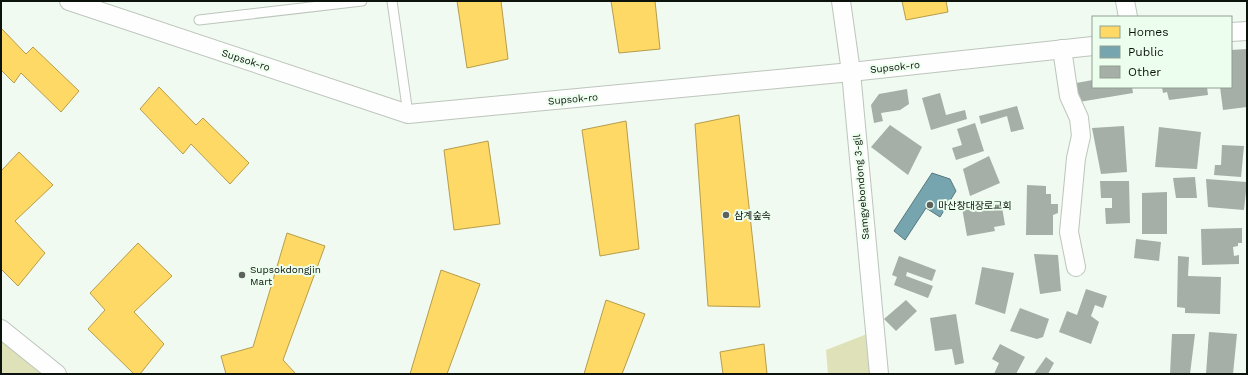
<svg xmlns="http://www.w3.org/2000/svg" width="1248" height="375" font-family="'Work Sans','Noto Sans KR',sans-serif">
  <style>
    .green { fill: #dfe2b8 }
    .homes { fill: #ffd966; stroke: #b69d4b }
    .public { fill: #76a5af; stroke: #56797e }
    .building { fill: #a5aea7 }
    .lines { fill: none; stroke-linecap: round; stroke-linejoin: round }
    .lane-casing { stroke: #bdc5bd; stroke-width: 11 }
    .street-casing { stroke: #bdc5bd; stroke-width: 20 }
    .lane { stroke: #fdfefd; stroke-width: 9 }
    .street { stroke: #fdfefd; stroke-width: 18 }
    .poi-dot { fill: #5c635c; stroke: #ecfeed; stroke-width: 1.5 }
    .labels { text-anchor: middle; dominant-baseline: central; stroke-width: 4; stroke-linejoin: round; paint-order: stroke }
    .street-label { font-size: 10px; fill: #0c120c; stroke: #ecfeed }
    .poi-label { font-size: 10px; fill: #0c120c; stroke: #ecfeed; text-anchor: start }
  </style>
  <rect width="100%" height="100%" fill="#f0faf0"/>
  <g class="green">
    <path d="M867 334 871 374H828L826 350Z"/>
    <path d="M1 339 52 374H1Z"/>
  </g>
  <g class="homes">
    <path d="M457 1H501L508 59 467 68Z"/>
    <path d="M611 1H655L660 49 619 53Z"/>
    <path d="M902 1H946L948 12 906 20Z"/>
    <path d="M1 28 26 54 33 47 79 91 61 112 21 73 14 83 1 70Z"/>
    <path d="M159 87 196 125 203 118 249 163 230 184 191 144 183 154 140 109Z"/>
    <path d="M739 115 760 307 708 306 695 124Z"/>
    <path d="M626 121 639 249 600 256 582 130Z"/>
    <path d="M488 141 500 224 454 230 444 150Z"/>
    <path d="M19 152 53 185 15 221 45 253 18 286 1 269V171Z"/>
    <path d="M287 233 325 246 283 360 296 374H226L221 356 253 347Z"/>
    <path d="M138 243 172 276 134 312 164 344 140 374H134L88 329 105 310 90 293Z"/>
    <path d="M441 270 480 284 447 374H410Z"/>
    <path d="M606 300 645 314 622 374H584Z"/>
    <path d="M764 344 767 374H723L720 352Z"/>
  </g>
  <path class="public" d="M932 173 950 179 956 191 940 217 926 208 905 240 894 231Z"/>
  <g class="building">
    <path d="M1247 49V107L1223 110 1220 87H1231V50Z"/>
    <path d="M1093 80V87H1132L1133 93 1079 102 1076 83Z"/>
    <path d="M1162 87H1207L1208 95 1169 100 1167 92 1163 93Z"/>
    <path d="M907 89 909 104 900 110 881 113 883 121 874 123 871 105 879 94Z"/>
    <path d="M940 93 946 115 965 110 967 119 931 130 922 98Z"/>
    <path d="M1017 106 1024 129 1011 132 1007 116 981 124 979 116Z"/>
    <path d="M975 123 984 151 956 160 952 148 962 145 957 129Z"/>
    <path d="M890 125 922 147 908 175 871 147Z"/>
    <path d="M1124 126 1127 172 1101 174 1092 128Z"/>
    <path d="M1159 127 1201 132 1197 169 1155 167Z"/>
    <path d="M1222 145 1244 146 1241 177 1214 175 1215 165H1221Z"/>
    <path d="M989 156 1000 183 970 196 963 169Z"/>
    <path d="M1195 177 1197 198H1176L1173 178Z"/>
    <path d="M1206 179 1247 182 1244 210 1208 207Z"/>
    <path d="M1100 181H1129L1130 223 1106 224 1105 208H1112V198H1101Z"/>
    <path d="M1027 185 1046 186V194H1051V204H1058V213L1053 215V235H1026Z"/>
    <path d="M1167 192V234H1142V193Z"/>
    <path d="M1001 201 1005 225 994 227 995 231 967 236 962 208Z"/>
    <path d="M1242 228V243H1238V246L1233 247 1234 256 1239 255V264L1202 265 1201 229Z"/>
    <path d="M1136 239 1161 242 1159 261 1134 258Z"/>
    <path d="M1034 254 1058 255 1061 291 1040 294Z"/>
    <path d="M899 256 936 270 932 281 907 272 906 276 933 286 928 298 894 285 897 277 892 275Z"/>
    <path d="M1178 256 1189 257 1188 276 1221 277 1220 314 1185 313V308L1177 307Z"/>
    <path d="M982 267 1014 273 1005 314 975 304Z"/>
    <path d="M1086 289 1107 296 1103 308 1095 305 1091 316 1099 322 1091 344 1059 332 1067 311 1077 315Z"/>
    <path d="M906 300 917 311 896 331 884 319Z"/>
    <path d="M1020 308 1049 319 1043 337 1037 339 1010 331Z"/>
    <path d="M956 314 964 363 955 365 952 349 935 351 930 318Z"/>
    <path d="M1209 332 1237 334 1233 374H1206Z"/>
    <path d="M1172 334H1195L1190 374H1170Z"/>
    <path d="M1000 344 1025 357 1016 374H994L999 363 992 359Z"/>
    <path d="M1046 357 1054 363 1048 374H1034Z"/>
  </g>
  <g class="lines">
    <g class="lane-casing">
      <g id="lane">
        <path d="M392 1 408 114"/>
        <path d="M199 20 362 1"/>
      </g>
    </g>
    <g class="street-casing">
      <g id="street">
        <path d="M69 1 408 114 851 72 1093 46"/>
        <path d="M841 1 851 72 879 374"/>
        <path d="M1125 1 1128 17"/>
        <path d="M1231 32 1247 31"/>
        <path d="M1062 49 1069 96 1079 118 1081 136 1076 158 1069 232 1076 267"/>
        <path d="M1 329 57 374"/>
      </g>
    </g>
    <use href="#lane" class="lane"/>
    <use href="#street" class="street"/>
  </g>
  <g class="poi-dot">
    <circle cx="930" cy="205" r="4"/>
    <circle cx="726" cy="215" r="4"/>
    <circle cx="242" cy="275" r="4"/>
  </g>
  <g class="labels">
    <g class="street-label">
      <text transform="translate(246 60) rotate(18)">Supsok-ro</text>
      <text transform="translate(895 67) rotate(-6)">Supsok-ro</text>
      <text transform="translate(573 99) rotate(-5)">Supsok-ro</text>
      <text transform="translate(861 187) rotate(-95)">Samgyebondong 3-gil</text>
    </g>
    <g class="poi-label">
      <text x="938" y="205">마산창대장로교회</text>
      <text x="734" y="215">삼계숲속</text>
      <text x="250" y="269">Supsokdongjin<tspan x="250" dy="12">Mart</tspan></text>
    </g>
  </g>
  <rect width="1248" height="375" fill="none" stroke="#0c120c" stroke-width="4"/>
  <rect x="1092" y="16" width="140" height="72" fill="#ecfeed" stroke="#92a093"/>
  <rect x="1100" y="26" width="20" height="12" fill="#ffd966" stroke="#92a093"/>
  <text x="1128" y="36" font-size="12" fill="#0c120c">Homes</text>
  <rect x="1100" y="46" width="20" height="12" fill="#76a5af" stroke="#92a093"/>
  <text x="1128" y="56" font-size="12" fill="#0c120c">Public</text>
  <rect x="1100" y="66" width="20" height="12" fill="#a5aea7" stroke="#92a093"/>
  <text x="1128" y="76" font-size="12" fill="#0c120c">Other</text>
</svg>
